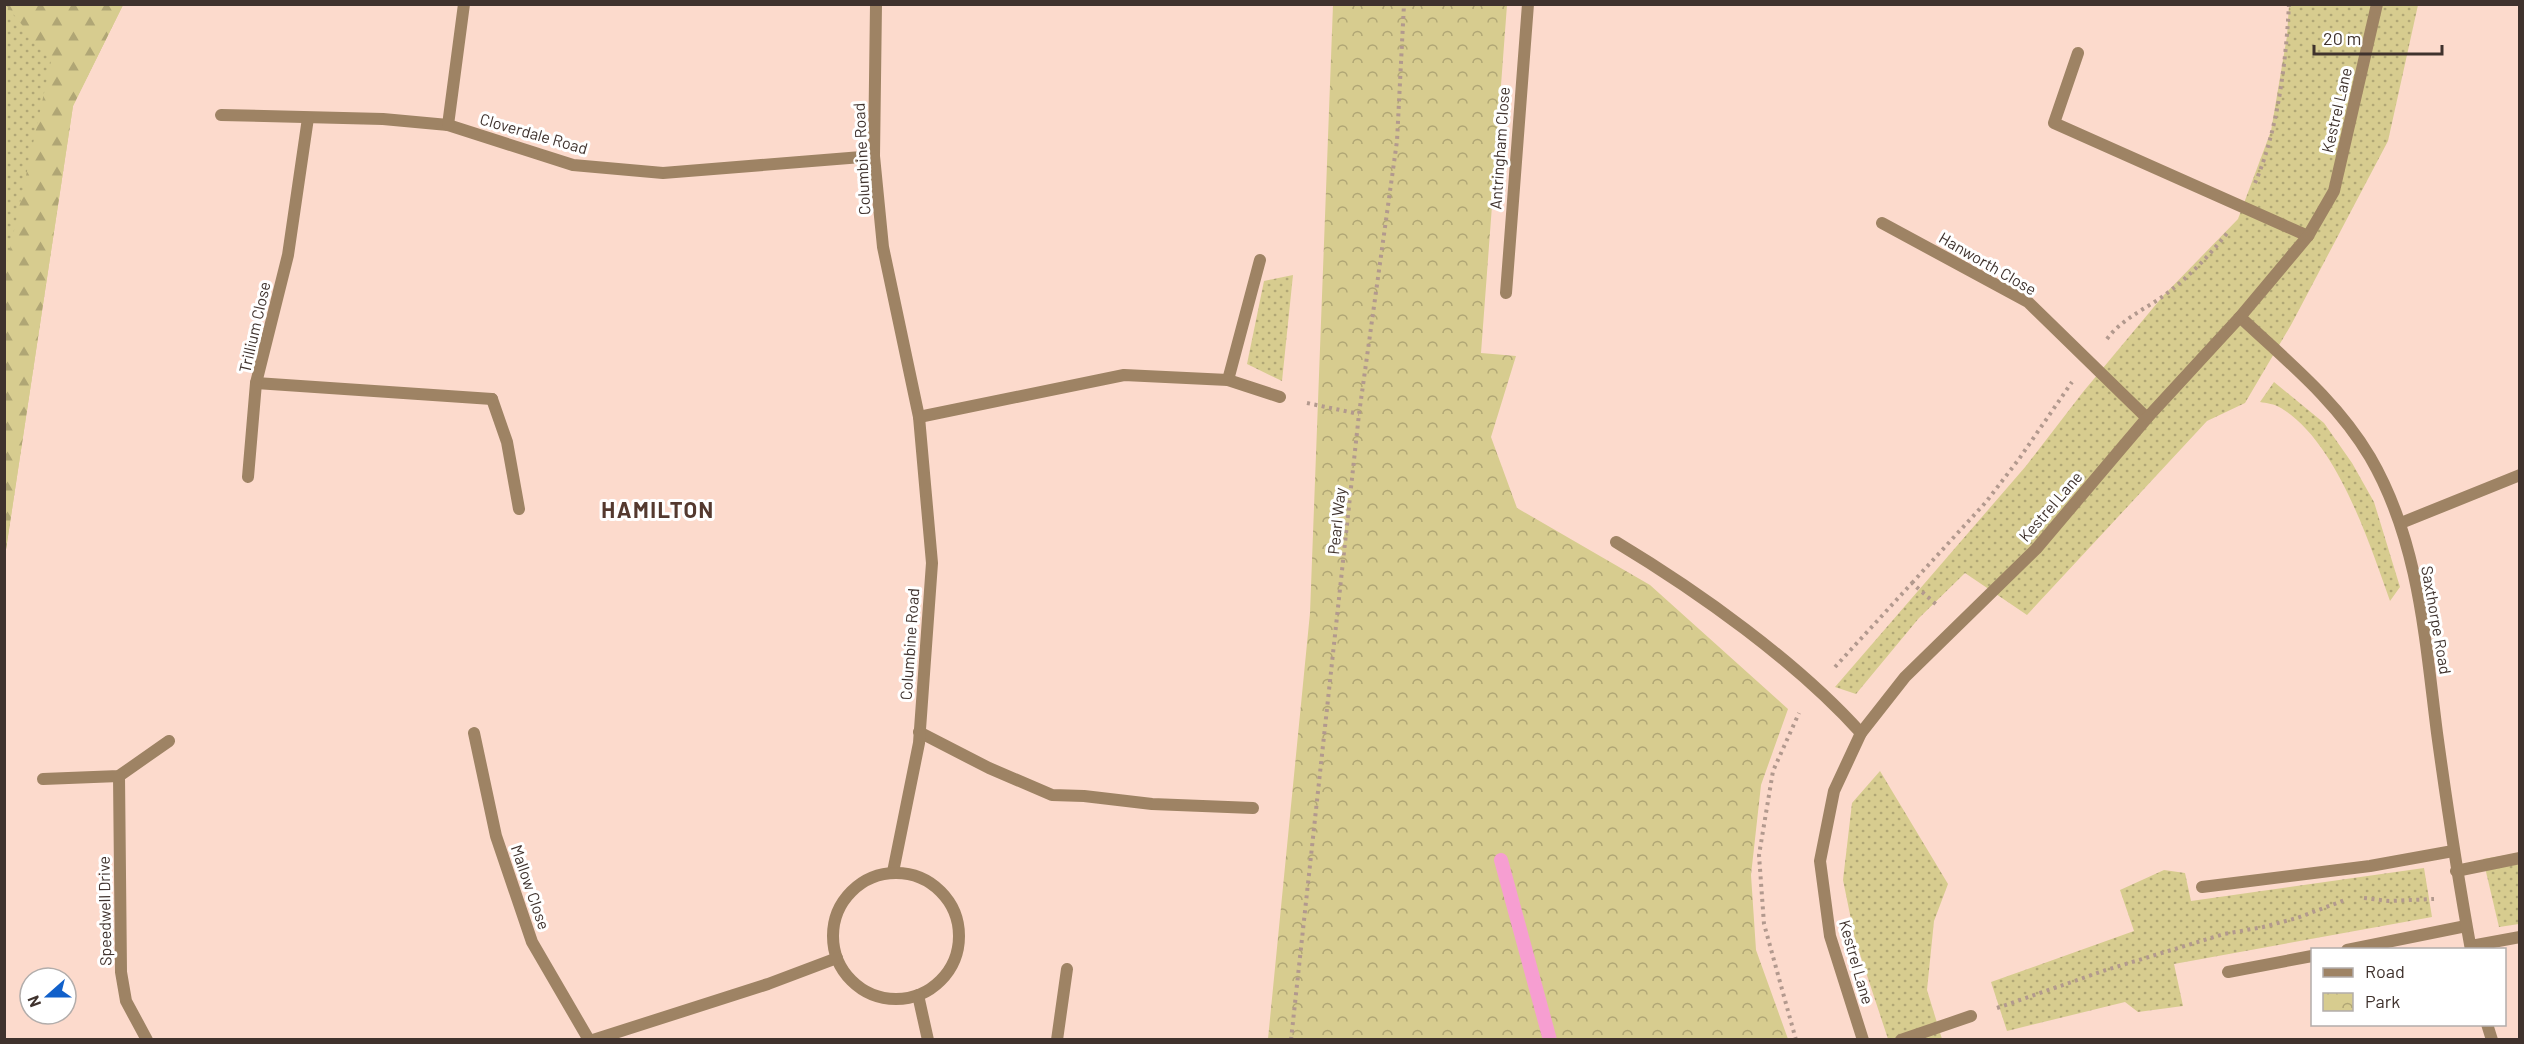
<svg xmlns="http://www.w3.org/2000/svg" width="2524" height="1044" font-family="Barlow,sans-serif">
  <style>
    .grass { fill: url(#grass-dots) }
    .forest { fill: url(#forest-firs) }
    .park { fill: url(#park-crowns) }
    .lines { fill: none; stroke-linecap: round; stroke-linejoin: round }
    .stream { stroke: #f69ed1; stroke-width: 14 }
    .path { stroke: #b2998e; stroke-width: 4; stroke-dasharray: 3 4.5; stroke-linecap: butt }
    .service { stroke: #9e8364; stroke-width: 12 }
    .minor { stroke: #9e8364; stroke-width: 12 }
    .tertiary { stroke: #9e8364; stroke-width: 12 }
    .labels { text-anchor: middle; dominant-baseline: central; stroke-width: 6; stroke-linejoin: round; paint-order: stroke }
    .street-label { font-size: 16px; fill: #3f322d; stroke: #fff }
    .district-label { font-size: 22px; font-weight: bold; letter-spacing: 1.5px; fill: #54392f; stroke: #fff }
  </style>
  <defs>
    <pattern id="grass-dots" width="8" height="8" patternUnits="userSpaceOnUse" patternTransform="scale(1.5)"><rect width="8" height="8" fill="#d7cc8f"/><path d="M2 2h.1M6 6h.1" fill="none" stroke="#b0a675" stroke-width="1.8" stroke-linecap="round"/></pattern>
    <pattern id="forest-firs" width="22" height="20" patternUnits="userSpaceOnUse" patternTransform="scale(1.5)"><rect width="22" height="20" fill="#d7cc8f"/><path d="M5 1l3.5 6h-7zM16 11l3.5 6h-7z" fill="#b0a675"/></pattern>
    <pattern id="park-crowns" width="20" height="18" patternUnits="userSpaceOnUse" patternTransform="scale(1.5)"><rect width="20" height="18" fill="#d7cc8f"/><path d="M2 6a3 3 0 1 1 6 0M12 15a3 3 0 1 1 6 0" fill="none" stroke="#b0a675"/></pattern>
  </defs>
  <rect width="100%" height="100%" fill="#fcdacc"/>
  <g class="grass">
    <path d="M5 5H123L73 106 5 556Z"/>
    <path d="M2289 5H2418L2388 141 2291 325 2245 403 2207 421 2027 615 1965 573 1919 618 1856 694 1835 687 2026 466 2083 392 2163 296 2238 219 2271 131 2287 36Z"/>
    <path d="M1293 275 1282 381 1247 364 1264 281Z"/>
    <path d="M2274 382 2324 423 2352 463 2374 502 2400 587 2390 601C2369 542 2337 442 2281 408 2275 404 2266 403 2260 402Z"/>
    <path d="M1880 771 1948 884 1934 921 1927 990 1942 1039H1888L1855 939 1843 880 1852 803Z"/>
    <path d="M2519 853V924L2499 927 2483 859Z"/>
    <path d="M2424 868 2432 917 2174 964 2183 1006 2138 1012 2125 1002 2007 1031 1991 982 2134 931 2120 890 2164 870 2185 873 2191 901Z"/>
  </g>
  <path class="forest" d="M6 5H123L73 106 5 556V272L51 61Z"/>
  <path class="park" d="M1333 5H1507L1481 353 1516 356 1491 437 1517 508 1650 585 1788 709 1761 785 1751 875 1756 950 1788 1039H1268L1310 613Z"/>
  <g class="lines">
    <path class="stream" d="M1501 860 1550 1040"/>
    <g class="path">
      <path d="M2255 183C2278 130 2286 62 2289 4"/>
      <path d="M2107 339C2121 320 2143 310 2162 297 2188 278 2209 256 2228 232"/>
      <path d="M1307 403 1359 414"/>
      <path d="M1912 583 1986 502 2019 459 2072 382"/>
      <path d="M1835 667 1912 583 1938 606"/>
      <path d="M2364 898 2389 901 2434 899"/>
      <path d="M1997 1008 2106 970 2224 934 2263 927 2297 918 2345 900"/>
      <path d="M1291 1040 1359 414 1397 141 1404 4"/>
      <path d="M1796 1040 1764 924 1759 855 1773 771 1799 713"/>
    </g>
    <g class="service">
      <path d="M2078 53 2054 123 2308 236"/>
      <path d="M492 399 507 442 519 509"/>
      <path d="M1616 542C1699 592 1796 661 1861 733"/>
      <path d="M919 732 989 768 1052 795 1084 796 1152 804 1253 808"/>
      <path d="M2456 871 2520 858"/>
      <path d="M2202 887 2370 866 2453 851"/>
      <path d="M2471 946 2520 937"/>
      <path d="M2347 950 2466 926"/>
      <path d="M2228 972 2312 956"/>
      <path d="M1057 1040 1067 969"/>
      <path d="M1901 1040 1971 1016"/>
    </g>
    <g class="minor">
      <path d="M876 4 874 156 883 247 919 417 932 563 919 743 893 872"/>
      <path d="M221 115 383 119 448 125 573 165 663 173 874 156"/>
      <path d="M308 118 288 255 256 383 492 399"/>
      <path d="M448 125 464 4"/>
      <path d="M1882 223 2028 302 2147 418"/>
      <path d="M1506 293 1528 4"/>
      <path d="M2240 317C2287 361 2337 401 2370 457 2419 541 2425 639 2437 733 2447 806 2458 878 2471 950"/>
      <path d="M1228 380 1260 260"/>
      <path d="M919 417 1124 375 1228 380 1280 397"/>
      <path d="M248 477 256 383"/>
      <path d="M2401 523 2520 475"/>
      <path d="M474 733 496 836 532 942 589 1040"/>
      <path d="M119 776 121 972 126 1001 147 1040"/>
      <path d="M43 779 119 776 169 741"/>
      <circle cx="896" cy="936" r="63"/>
      <path d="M918 995 928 1040"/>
      <path d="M2487 1024 2492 1040"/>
      <path d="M593 1040 768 984 837 958"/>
    </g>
    <path class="tertiary" d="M1863 1040 1830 936 1820 861 1834 791 1861 733 1905 677 2036 549 2147 418 2240 317 2308 236 2334 191 2377 4"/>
  </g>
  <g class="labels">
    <g class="street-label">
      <text transform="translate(2336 110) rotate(-77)">Kestrel Lane</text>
      <text transform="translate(534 133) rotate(16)">Cloverdale Road</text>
      <text transform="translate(1499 148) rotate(-86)">Antringham Close</text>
      <text transform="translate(861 159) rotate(-93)">Columbine Road</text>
      <text transform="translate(1988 263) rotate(30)">Hanworth Close</text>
      <text transform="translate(254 327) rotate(-77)">Trillium Close</text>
      <text transform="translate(2050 506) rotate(-49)">Kestrel Lane</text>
      <text transform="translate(1336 521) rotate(-84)">Pearl Way</text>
      <text transform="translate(2437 620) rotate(80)">Saxthorpe Road</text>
      <text transform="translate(909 644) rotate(-86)">Columbine Road</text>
      <text transform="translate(531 887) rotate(71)">Mallow Close</text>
      <text transform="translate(104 911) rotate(-91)">Speedwell Drive</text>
      <text transform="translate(1857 962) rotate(74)">Kestrel Lane</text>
    </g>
    <g class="district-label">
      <text x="658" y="509">HAMILTON</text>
    </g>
  </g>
  <rect width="2524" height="1044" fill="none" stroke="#3f322d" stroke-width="12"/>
  <rect x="2311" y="948" width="195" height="78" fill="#ffffff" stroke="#b2adab" stroke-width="1.5"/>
  <rect x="2323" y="968" width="30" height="9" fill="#9e8364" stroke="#b2adab" stroke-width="1.5"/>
  <text x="2365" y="978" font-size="18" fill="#3f322d">Road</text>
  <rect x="2323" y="993" width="30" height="18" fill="url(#park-crowns)" stroke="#b2adab" stroke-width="1.5"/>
  <text x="2365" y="1008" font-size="18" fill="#3f322d">Park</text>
  <g transform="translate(48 996) rotate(249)"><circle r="28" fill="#ffffff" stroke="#b2adab" stroke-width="1.5"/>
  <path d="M0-4.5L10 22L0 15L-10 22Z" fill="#1160ca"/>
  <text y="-9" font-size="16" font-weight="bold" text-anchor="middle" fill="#3f322d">N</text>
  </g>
  <path d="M2314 45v9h128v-9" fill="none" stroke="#3f322d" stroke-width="3"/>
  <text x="2323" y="45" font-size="18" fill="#3f322d" stroke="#ffffff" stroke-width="4.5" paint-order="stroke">20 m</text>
</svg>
